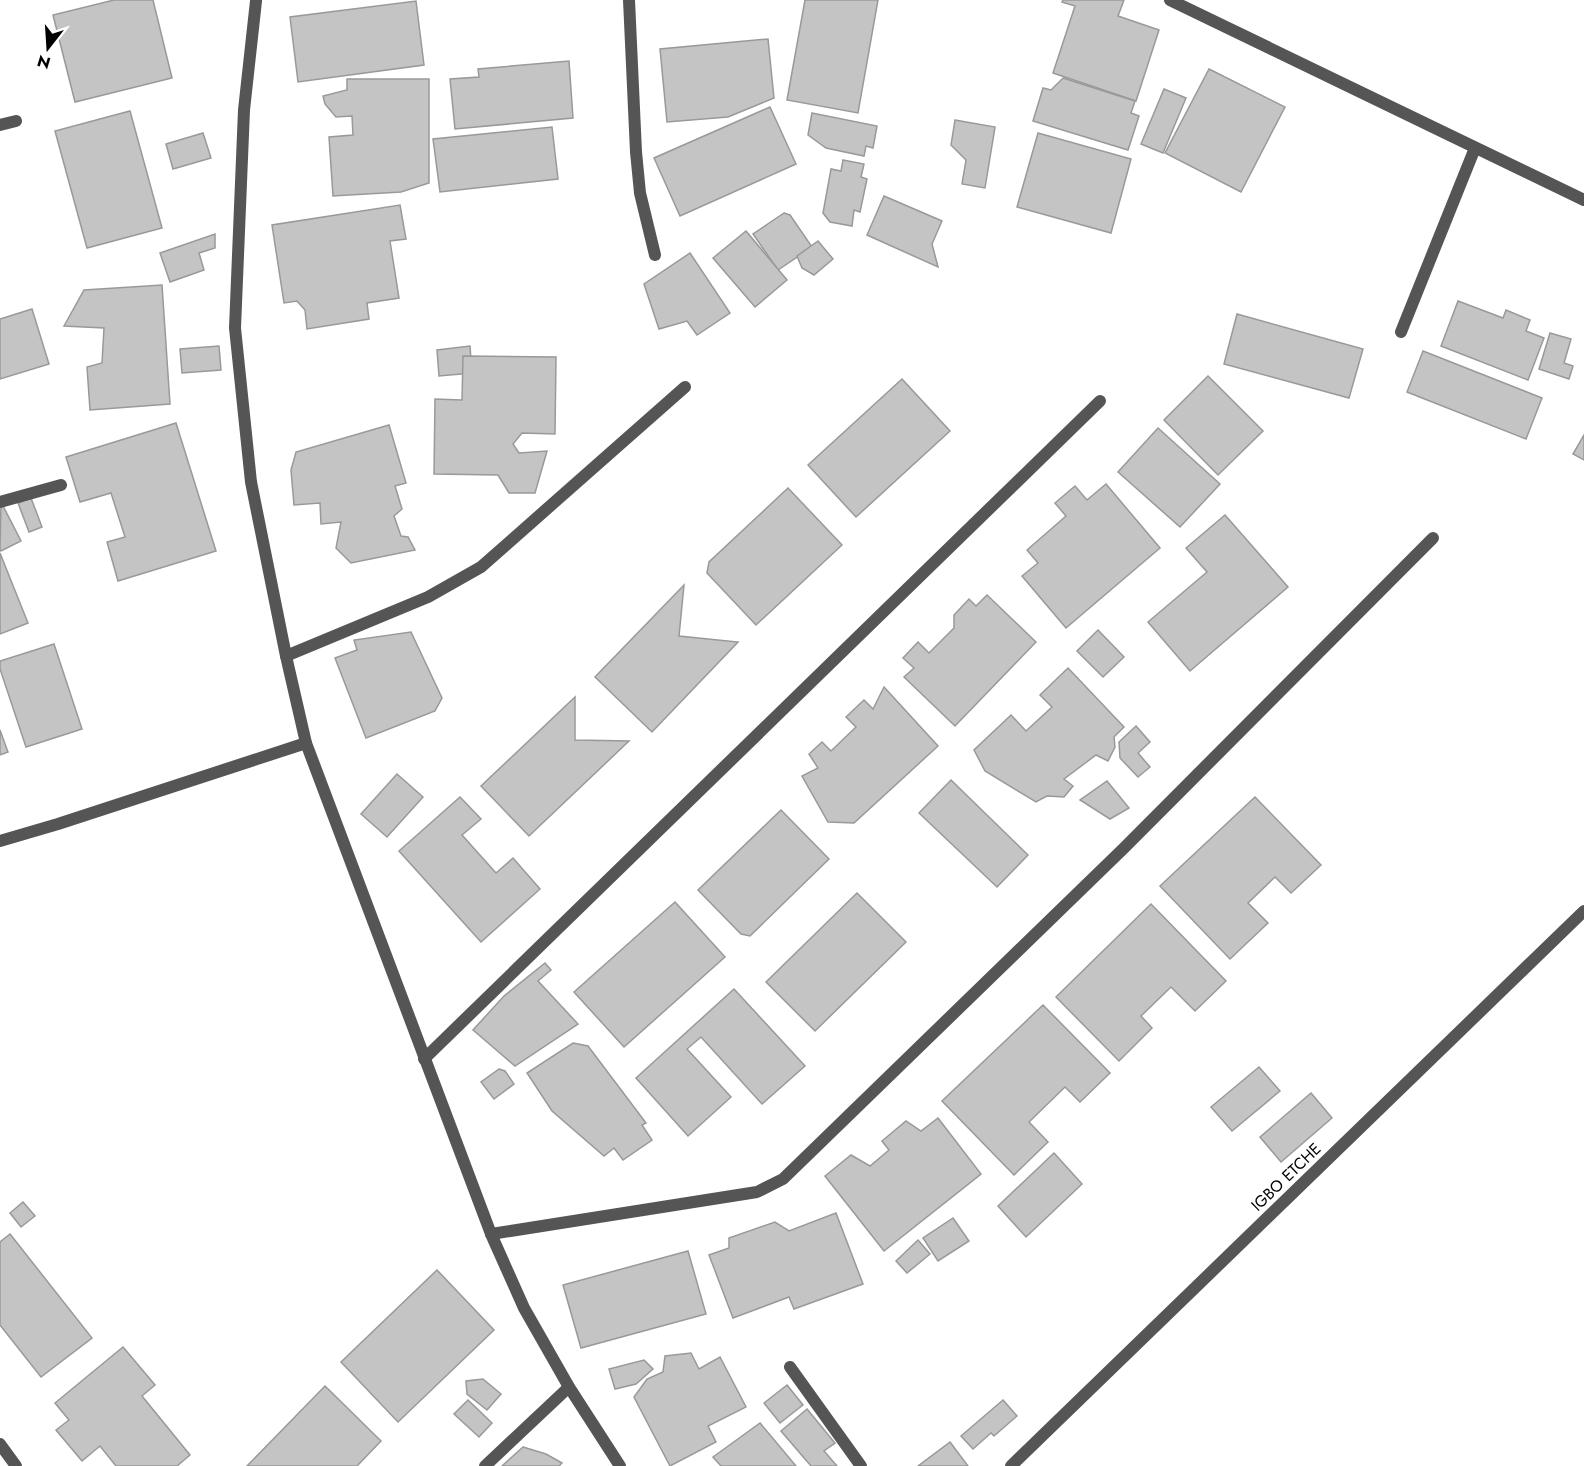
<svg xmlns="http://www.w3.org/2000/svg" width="1584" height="1466" font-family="Jost,sans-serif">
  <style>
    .building { fill: #c4c4c4; stroke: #999; stroke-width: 1.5 }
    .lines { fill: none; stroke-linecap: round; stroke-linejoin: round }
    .service { stroke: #555; stroke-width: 12 }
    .minor { stroke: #555; stroke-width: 12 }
    .tertiary { stroke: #555; stroke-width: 12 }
    .labels { text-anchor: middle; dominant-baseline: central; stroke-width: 4.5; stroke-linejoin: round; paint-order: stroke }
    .street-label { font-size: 16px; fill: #000; stroke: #fff }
  </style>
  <rect width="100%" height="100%" fill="#fff"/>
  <g class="building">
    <path d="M114 0H153L172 78 75 102 53 15Z"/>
    <path d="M805 0H878L858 113 787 100Z"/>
    <path d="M1063 0H1124L1118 16 1159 30 1136 101 1053 73 1075 6 1062 2Z"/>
    <path d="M416 1 424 65 298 82 290 17Z"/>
    <path d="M768 39 774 98 728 117 667 122 660 49Z"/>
    <path d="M569 61 573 118 455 129 450 79 479 77 478 69Z"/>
    <path d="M1209 69 1285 107 1241 192 1165 153Z"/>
    <path d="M1063 78 1135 101 1131 113 1139 116 1128 150 1033 121 1043 88 1051 90Z"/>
    <path d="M347 79H429V183L401 192 333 196 329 137 353 135 352 116 336 117 325 104 323 96 347 90Z"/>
    <path d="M1164 89 1186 98 1163 153 1141 144Z"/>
    <path d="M770 107 796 164 680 216 654 158Z"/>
    <path d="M130 111 162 228 87 248 55 131Z"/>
    <path d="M812 113 877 126 873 148 866 146 864 156 826 148 808 135Z"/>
    <path d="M955 120 995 127 985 188 962 184 966 160 951 145Z"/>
    <path d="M552 127 558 179 440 192 433 139Z"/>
    <path d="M203 133 211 158 173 169 166 144Z"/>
    <path d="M1038 133 1131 159 1111 233 1017 207Z"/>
    <path d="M843 160 864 164 861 177 867 179 860 212 854 210 852 226 830 222 823 213 831 169 841 171Z"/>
    <path d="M884 196 942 221 932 244 938 267 867 235Z"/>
    <path d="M400 205 406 239 390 241 399 298 367 303 369 319 307 329 305 310 297 301 284 303 272 225Z"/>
    <path d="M784 213 790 215 812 247 778 270 753 234Z"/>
    <path d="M746 231 787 280 755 307 713 258Z"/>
    <path d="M215 234V248L199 253 204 270 170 282 160 253Z"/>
    <path d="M818 241 833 259 814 275 802 268 797 256Z"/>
    <path d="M690 253 730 313 697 335 687 321 659 329 644 284Z"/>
    <path d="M162 285 170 404 90 410 87 367 102 363 104 328 64 326 84 290Z"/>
    <path d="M1458 301 1503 318 1506 310 1530 320 1526 331 1544 338 1528 380 1441 346Z"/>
    <path d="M32 309 49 364 0 379V319Z"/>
    <path d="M1237 314 1363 349 1349 398 1224 364Z"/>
    <path d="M1550 333 1571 339 1564 363 1573 366 1569 379 1539 369Z"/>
    <path d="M219 346 221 370 182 373 180 349Z"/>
    <path d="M470 346 472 373 439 376 437 350Z"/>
    <path d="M1423 351 1542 398 1526 439 1407 392Z"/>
    <path d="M463 356 556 357 555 434 522 433 513 444 519 453 547 451 535 493H509L498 475 434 474 435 399 462 400Z"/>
    <path d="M1208 376 1263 431 1218 475 1164 420Z"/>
    <path d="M902 379 950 431 856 517 808 465Z"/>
    <path d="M176 423 216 551 118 581 107 542 125 537 111 493 80 502 66 457Z"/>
    <path d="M389 425 406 483 395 486 402 509 394 516 401 536 408 537 415 550 351 563 336 548 341 522 321 524 320 503 294 505 291 470 296 452Z"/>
    <path d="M1158 428 1220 484 1180 527 1118 472Z"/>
    <path d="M1584 435V460L1573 454Z"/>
    <path d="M1106 484 1160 548 1066 628 1022 576 1038 563 1027 550 1066 516 1055 503 1075 486 1087 500Z"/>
    <path d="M788 488 842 545 756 625 707 573 709 562Z"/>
    <path d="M31 498 42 527 29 532 18 503Z"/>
    <path d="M1 502 21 541 1 551 0 549Z"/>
    <path d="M1225 515 1288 587 1190 671 1148 622 1207 572 1186 548Z"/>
    <path d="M0 553 28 623 0 634Z"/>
    <path d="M684 585 679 636 738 642 652 732 595 677Z"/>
    <path d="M987 595 1036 642 955 726 904 677 914 668 903 658 918 642 929 653 954 628V615L969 599 976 606Z"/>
    <path d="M1098 630 1124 657 1103 677 1077 651Z"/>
    <path d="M411 632 442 698 435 711 366 738 335 658 357 650 354 640Z"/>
    <path d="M54 644 82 729 26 747 0 669V661Z"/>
    <path d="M1068 668 1124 727 1114 737 1115 747 1108 761 1096 755 1064 779 1073 786 1064 797 1047 796 1036 802 985 771 974 750 1011 715 1026 731 1052 707 1040 695Z"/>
    <path d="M884 687 938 746 854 823 828 822 802 776 818 768 809 754 822 742 831 751 856 727 846 717 864 700 873 709Z"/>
    <path d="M575 697V740L629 741 529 836 481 786Z"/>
    <path d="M1136 726 1150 742 1138 753 1150 767 1138 777 1120 758 1119 742Z"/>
    <path d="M0 730 8 752 0 755Z"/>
    <path d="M397 774 423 797 387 837 361 814Z"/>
    <path d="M951 780 1028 855 997 887 919 813Z"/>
    <path d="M1107 781 1129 808 1110 819 1080 800Z"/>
    <path d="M460 797 481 819 462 835 496 873 513 858 540 889 481 942 399 851Z"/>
    <path d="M1255 797 1321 865 1291 893 1275 877 1248 903 1268 923 1230 959 1160 886Z"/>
    <path d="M781 810 829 859 750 936 741 934 698 890Z"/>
    <path d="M857 893 906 942 815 1031 766 982Z"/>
    <path d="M675 902 725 957 624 1047 574 992Z"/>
    <path d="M1151 904 1226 981 1195 1011 1171 987 1141 1016 1152 1028 1119 1061 1056 997Z"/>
    <path d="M545 963 551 970 538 981 578 1024 515 1066 473 1030 504 996Z"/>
    <path d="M734 989 805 1066 762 1104 701 1037 687 1049 731 1097 688 1136 636 1078Z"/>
    <path d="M1043 1005 1110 1073 1080 1102 1065 1087 1029 1122 1048 1142 1014 1175 942 1101Z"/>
    <path d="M573 1043 588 1046 646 1123 642 1125 652 1140 623 1160 614 1148 604 1156 552 1111 527 1073Z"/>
    <path d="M1259 1067 1280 1091 1232 1131 1211 1107Z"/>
    <path d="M499 1069 505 1071 514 1084 494 1099 481 1082Z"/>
    <path d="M1311 1093 1332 1118 1281 1162 1260 1137Z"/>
    <path d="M938 1118 981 1174 884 1251 825 1176 851 1155 870 1166 889 1150 882 1141 906 1121 921 1131Z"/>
    <path d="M1054 1153 1082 1184 1026 1237 998 1206Z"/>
    <path d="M23 1202 35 1216 21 1227 10 1213Z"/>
    <path d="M836 1213 863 1284 794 1309 789 1297 733 1318 709 1255 729 1248V1238L775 1222 789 1231Z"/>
    <path d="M953 1218 969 1241 938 1261 923 1238Z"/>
    <path d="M10 1234 92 1338 41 1377 0 1325V1242Z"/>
    <path d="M918 1240 930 1254 907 1273 896 1261Z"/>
    <path d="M688 1251 706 1314 581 1348 563 1285Z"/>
    <path d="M437 1270 494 1330 398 1422 341 1362Z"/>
    <path d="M123 1347 155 1385 142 1396 190 1455 177 1466H116L100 1446 82 1461 56 1430 69 1420 55 1403Z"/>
    <path d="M691 1353 699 1369 720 1357 746 1407 708 1426 716 1442 670 1466 634 1397 647 1379 663 1372 665 1356Z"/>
    <path d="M644 1360 653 1369 636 1384 615 1389 609 1369Z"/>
    <path d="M483 1379 501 1394 487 1410 467 1394 466 1381Z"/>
    <path d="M787 1385 803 1405 780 1423 764 1403Z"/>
    <path d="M325 1386 381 1441 357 1466H247Z"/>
    <path d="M468 1400 492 1423 479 1437 454 1414Z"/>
    <path d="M1003 1400 1017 1416 994 1436 991 1433 973 1449 961 1436Z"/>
    <path d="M807 1409 835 1443 824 1451 837 1466H811L781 1431Z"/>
    <path d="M760 1423 796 1466H721L713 1457Z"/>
    <path d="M950 1442 968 1466H918Z"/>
    <path d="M523 1447 546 1454 562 1463 559 1466H502Z"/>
  </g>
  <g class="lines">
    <g class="service">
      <path d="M0 125 16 121"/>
      <path d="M1401 332 1475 148"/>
      <path d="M0 502 61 485"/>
      <path d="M286 656 428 597 481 567 685 387"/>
      <path d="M424 1059 1100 401"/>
      <path d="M491 1234 757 1192 783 1179 1124 848 1433 538"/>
      <path d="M790 1367 861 1466"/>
    </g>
    <g class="minor">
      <path d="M629 0 636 152 640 193 655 255"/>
      <path d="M1170 0 1584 200"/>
      <path d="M256 1 244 110 235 328 251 482 286 656 306 743 491 1234 524 1308 569 1387 620 1466"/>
      <path d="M0 841 58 824 306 743"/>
      <path d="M0 1444 16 1466"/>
      <path d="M485 1466 569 1387"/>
    </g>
    <path class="tertiary" d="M1011 1466 1584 911"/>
  </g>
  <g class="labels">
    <g class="street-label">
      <text transform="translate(1286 1177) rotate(-44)">IGBO ETCHE</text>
    </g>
  </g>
  <g transform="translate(48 48) rotate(197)" stroke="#ffffff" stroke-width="4.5" paint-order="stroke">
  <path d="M0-4.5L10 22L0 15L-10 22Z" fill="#000000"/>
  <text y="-9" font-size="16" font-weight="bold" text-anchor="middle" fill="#000000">N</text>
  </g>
</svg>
